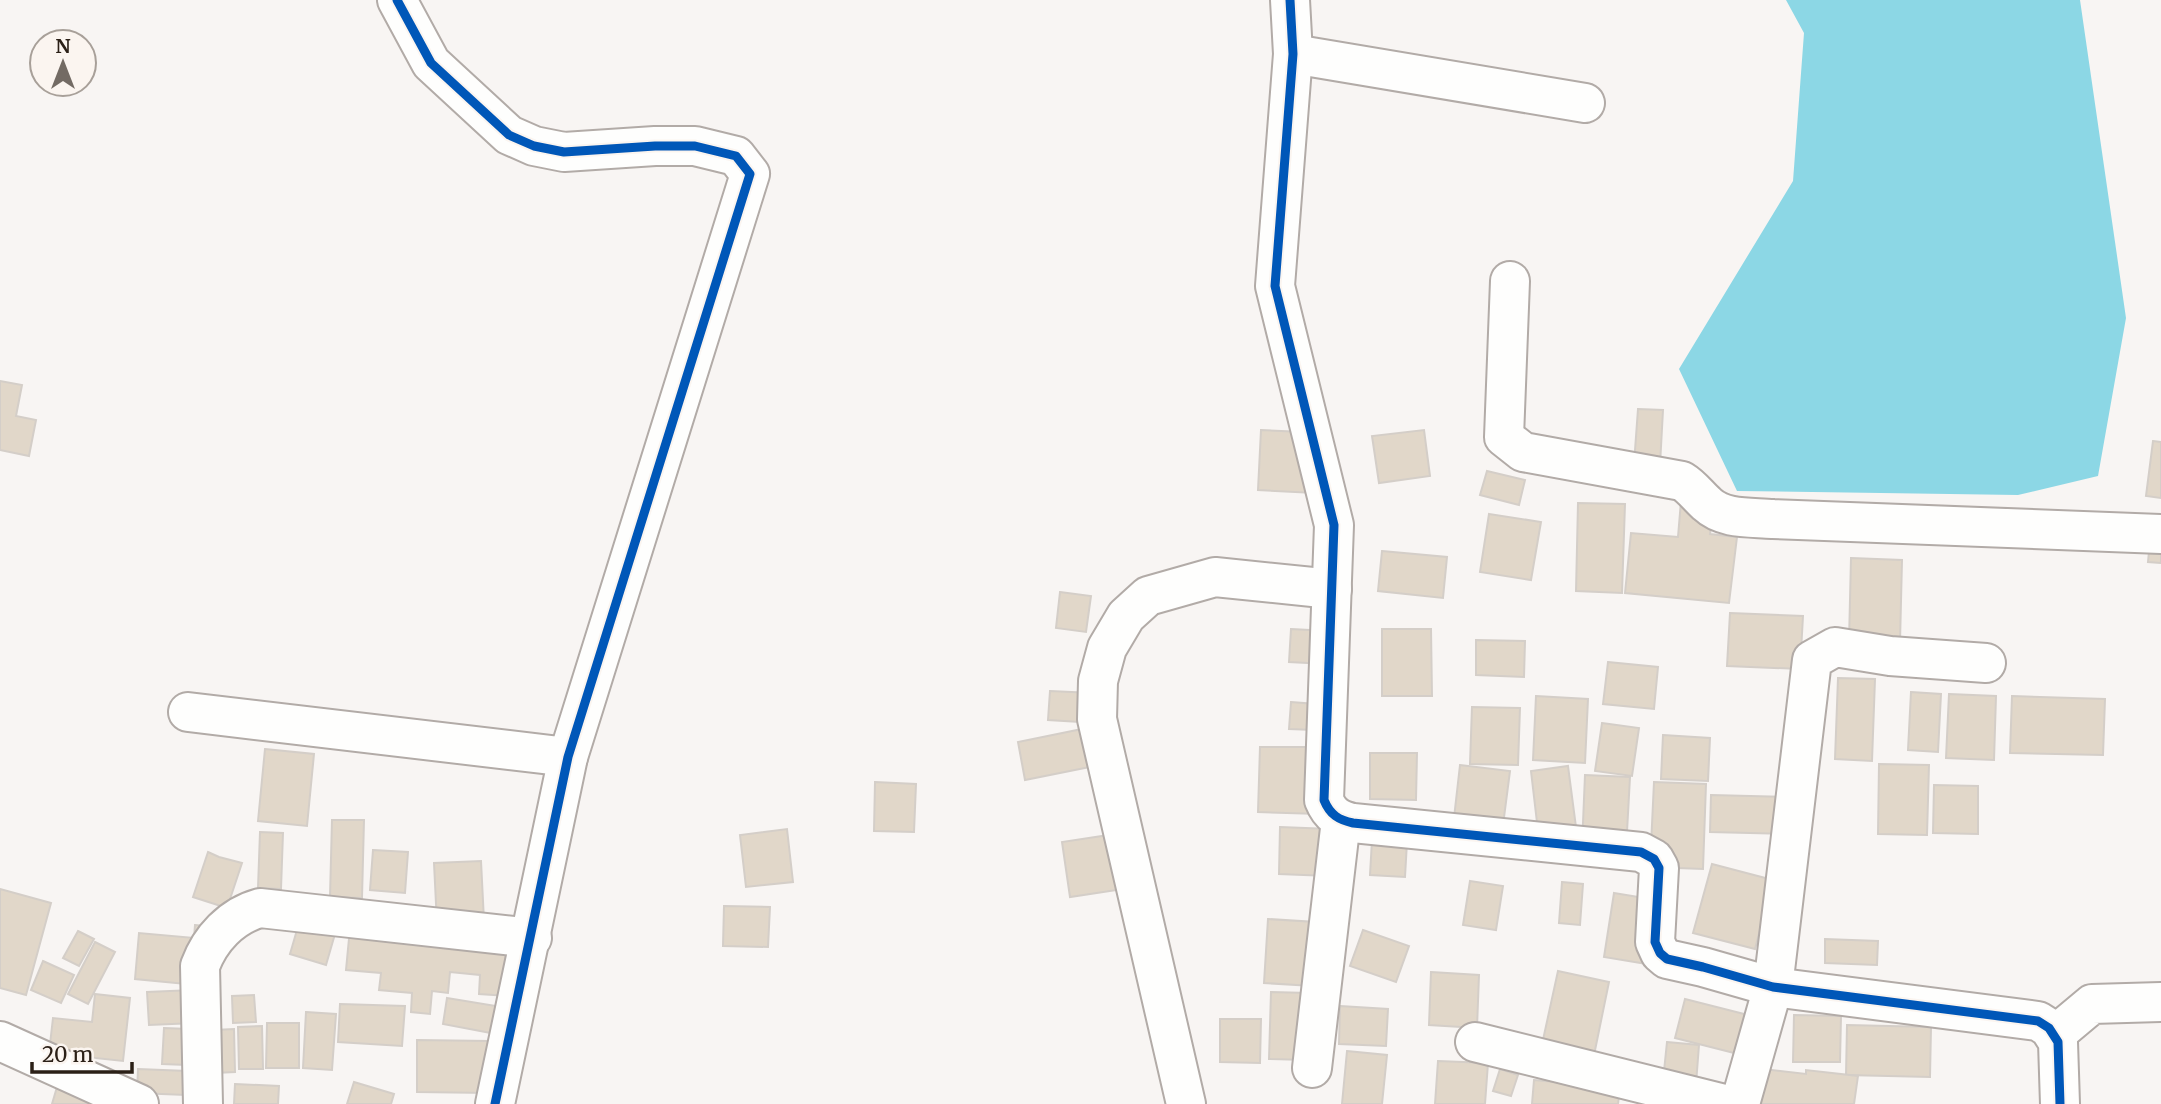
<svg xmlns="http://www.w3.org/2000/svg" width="2161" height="1104" font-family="Merriweather,serif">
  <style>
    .water { fill: #8cd7e5 }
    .building { fill: #e1d7c9; stroke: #d4cec8; stroke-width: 2 }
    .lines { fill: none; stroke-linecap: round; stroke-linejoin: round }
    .minor-casing { stroke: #b2aba7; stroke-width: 42 }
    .minor { stroke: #fefefd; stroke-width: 38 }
    .cycleway-casing { stroke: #fbf5f0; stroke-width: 13 }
    .cycleway { stroke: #0057b8; stroke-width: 9 }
  </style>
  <rect width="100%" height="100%" fill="#f8f5f3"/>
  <path class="water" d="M1786 0H2080L2126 318 2098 476 2018 495 1737 491 1679 369 1793 181 1804 33Z"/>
  <g class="building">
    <path d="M0 381 22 385 16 416 36 420 29 456 0 450Z"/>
    <path d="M1638 409 1663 410 1660 465 1634 464Z"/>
    <path d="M1261 430 1303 432 1314 493 1258 490Z"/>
    <path d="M1424 430 1430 476 1379 483 1372 436Z"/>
    <path d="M2153 441 2161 442V498L2146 496Z"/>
    <path d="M1487 471 1525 480 1519 505 1480 495Z"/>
    <path d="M1681 501 1714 505 1710 534 1737 537 1729 603 1625 593 1631 533 1678 537Z"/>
    <path d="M1578 503 1625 504 1622 593 1576 591Z"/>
    <path d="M1489 514 1541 522 1531 580 1480 572Z"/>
    <path d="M2150 541 2161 542V563L2148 562Z"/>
    <path d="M1382 551 1447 557 1443 598 1378 591Z"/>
    <path d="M1851 558 1902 560 1900 643 1849 641Z"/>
    <path d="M1060 592 1091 596 1086 632 1056 628Z"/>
    <path d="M1730 613 1803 616 1800 669 1727 666Z"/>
    <path d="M1291 629 1347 632 1346 665 1289 662Z"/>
    <path d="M1382 629H1431L1432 696H1382Z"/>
    <path d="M1476 640 1525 641 1524 677 1476 675Z"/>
    <path d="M1608 662 1658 667 1654 709 1603 704Z"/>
    <path d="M1838 678 1875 679 1872 761 1835 759Z"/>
    <path d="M1050 691 1114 694 1113 724 1048 720Z"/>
    <path d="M1911 692 1941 694 1938 752 1908 750Z"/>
    <path d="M1949 694 1996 696 1994 760 1946 758Z"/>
    <path d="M1536 696 1588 699 1585 763 1533 760Z"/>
    <path d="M2012 696 2105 699 2103 755 2010 753Z"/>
    <path d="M1291 702 1316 704 1314 730 1289 729Z"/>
    <path d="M1472 707 1520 708 1518 765 1470 764Z"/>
    <path d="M1602 723 1639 728 1632 776 1595 771Z"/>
    <path d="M1082 729 1090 767 1025 780 1018 742Z"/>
    <path d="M1663 735 1710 738 1708 781 1661 779Z"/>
    <path d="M1260 747H1320L1319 814 1258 812Z"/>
    <path d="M265 749 314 754 307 826 258 821Z"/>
    <path d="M1370 753H1417L1416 800 1370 799Z"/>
    <path d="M1879 764 1929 765 1927 835 1878 834Z"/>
    <path d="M1460 765 1510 771 1502 833 1453 827Z"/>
    <path d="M1568 766 1576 827 1538 831 1531 771Z"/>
    <path d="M1585 775 1630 777 1626 850 1582 847Z"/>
    <path d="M875 782 916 784 914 832 874 831Z"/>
    <path d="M1654 782 1706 784 1703 869 1650 867Z"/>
    <path d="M1934 785 1978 786V834L1933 833Z"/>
    <path d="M1711 795 1787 797 1786 834 1710 832Z"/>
    <path d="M332 820H364L362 898 330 897Z"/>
    <path d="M1280 827 1330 829 1328 876 1279 874Z"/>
    <path d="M787 829 793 882 746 887 740 835Z"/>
    <path d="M260 832 283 833 281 889 258 888Z"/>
    <path d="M1122 833 1130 888 1070 897 1062 842Z"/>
    <path d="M1372 840 1407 842 1405 877 1370 875Z"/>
    <path d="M373 850 408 852 405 893 370 890Z"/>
    <path d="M208 852 219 857 242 863 227 908 193 897Z"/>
    <path d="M481 861 484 921 437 924 434 863Z"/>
    <path d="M1712 864 1773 880 1755 949 1693 933Z"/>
    <path d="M1470 881 1503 886 1496 930 1463 925Z"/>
    <path d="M1562 882 1583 884 1580 925 1559 923Z"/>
    <path d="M0 889 51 903 26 995 0 988Z"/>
    <path d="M1614 893 1669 902 1659 966 1604 957Z"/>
    <path d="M724 906 770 907 768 947 723 946Z"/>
    <path d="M1268 919 1316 922 1312 986 1264 983Z"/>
    <path d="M299 923 335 934 326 965 290 954Z"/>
    <path d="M195 925 223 928 217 987 135 979 139 933 194 938Z"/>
    <path d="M350 928 513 943 508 996 479 994 480 975 450 972 448 993 432 991 430 1014 411 1012 412 993 379 990 381 973 346 970Z"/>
    <path d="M1363 930 1409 946 1396 982 1350 966Z"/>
    <path d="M78 931 94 939 79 966 63 958Z"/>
    <path d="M1825 939 1878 941 1877 965 1825 963Z"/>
    <path d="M95 942 115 952 88 1004 68 994Z"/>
    <path d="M43 961 74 975 61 1003 31 990Z"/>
    <path d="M1558 971 1609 982 1593 1060 1541 1049Z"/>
    <path d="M1431 972 1479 975 1477 1028 1429 1025Z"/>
    <path d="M193 990 195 1023 149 1025 147 992Z"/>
    <path d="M1271 992 1309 993 1306 1060 1269 1059Z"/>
    <path d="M95 994 130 998 123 1061 49 1053 53 1018 92 1022Z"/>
    <path d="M254 995 256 1022 233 1023 232 996Z"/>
    <path d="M447 998 496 1006 491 1033 443 1024Z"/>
    <path d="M1685 999 1752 1016 1742 1055 1675 1038Z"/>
    <path d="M340 1004 405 1006 402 1046 338 1042Z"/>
    <path d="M1340 1006 1388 1009 1386 1046 1339 1044Z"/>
    <path d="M306 1012 336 1014 332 1070 303 1068Z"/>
    <path d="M1794 1015 1841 1016 1840 1062H1793Z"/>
    <path d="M1220 1019H1261L1260 1063 1220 1062Z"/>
    <path d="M267 1023H299V1068H266Z"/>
    <path d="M1847 1025 1931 1027 1930 1077 1846 1075Z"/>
    <path d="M262 1026 263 1069H239L238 1027Z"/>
    <path d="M164 1028 188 1029 187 1065 162 1064Z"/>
    <path d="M234 1029 235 1072 215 1073 214 1030Z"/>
    <path d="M417 1040 489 1041V1093L417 1092Z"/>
    <path d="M1667 1042 1699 1045 1696 1084 1663 1081Z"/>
    <path d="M1347 1051 1387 1055 1382 1104H1342Z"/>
    <path d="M1438 1061 1488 1063 1485 1104H1435Z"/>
    <path d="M138 1069 187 1071 186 1095 137 1093Z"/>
    <path d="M1500 1069 1518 1075 1511 1096 1493 1091Z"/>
    <path d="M1763 1069 1806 1074V1070L1858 1076 1854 1104H1758Z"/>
    <path d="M1534 1080 1620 1088 1618 1104H1532Z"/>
    <path d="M354 1082 394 1094 391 1104H347Z"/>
    <path d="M235 1084 279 1086 278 1104H234Z"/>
    <path d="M57 1087 110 1104H52Z"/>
  </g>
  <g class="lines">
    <g class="minor-casing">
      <g id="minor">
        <path d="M397 0 431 63 509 135 534 146 564 152 655 146H695L736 156 750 174 568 757 495 1104"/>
        <path d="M1290 0 1293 54 1275 286 1334 525 1324 800C1330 815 1339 820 1353 823L1641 852 1654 859 1659 868 1655 942 1660 953 1667 959 1703 967 1773 987 2038 1021 2049 1028 2058 1042 2060 1104"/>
        <path d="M1293 54 1585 103"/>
        <path d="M1510 281 1504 437 1523 452 1682 481C1692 487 1698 496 1707 504 1724 520 1751 517 1773 519L2161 534"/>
        <path d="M188 712 568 757"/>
        <path d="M2055 1035 2092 1004 2161 1002"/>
        <path d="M0 1041 139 1104"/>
        <path d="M1475 1042 1724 1104"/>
        <path d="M1312 1068 1341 820"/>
        <path d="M203 1104 200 966C210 939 231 916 260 908L532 938"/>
        <path d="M1186 1104 1097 719 1098 681 1107 648 1126 616 1148 596 1215 577 1332 589"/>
        <path d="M1740 1104 1773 987 1812 660 1835 647 1890 656 1986 663"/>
      </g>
    </g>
    <use href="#minor" class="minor"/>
    <g class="cycleway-casing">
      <g id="cycleway">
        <path d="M397 0 431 63 509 135 534 146 564 152 655 146H695L736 156 750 174 568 757 495 1104"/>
        <path d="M1290 0 1293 54 1275 286 1334 525 1324 800C1330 815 1339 820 1353 823L1641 852 1654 859 1659 868 1655 942 1660 953 1667 959 1703 967 1773 987 2038 1021 2049 1028 2058 1042 2060 1104"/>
      </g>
    </g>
    <use href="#cycleway" class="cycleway"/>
  </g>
  <g transform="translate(63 63)"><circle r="33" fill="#fbf5f0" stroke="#a8a099" stroke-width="2"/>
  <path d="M0-5L12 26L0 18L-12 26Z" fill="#736b64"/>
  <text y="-10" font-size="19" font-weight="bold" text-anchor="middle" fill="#2b2017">N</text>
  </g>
  <path d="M32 1062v10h100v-10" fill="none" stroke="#2b2017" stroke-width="3.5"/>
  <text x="42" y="1062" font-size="21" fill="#2b2017" stroke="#fbf5f0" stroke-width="5" paint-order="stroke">20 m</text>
</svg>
